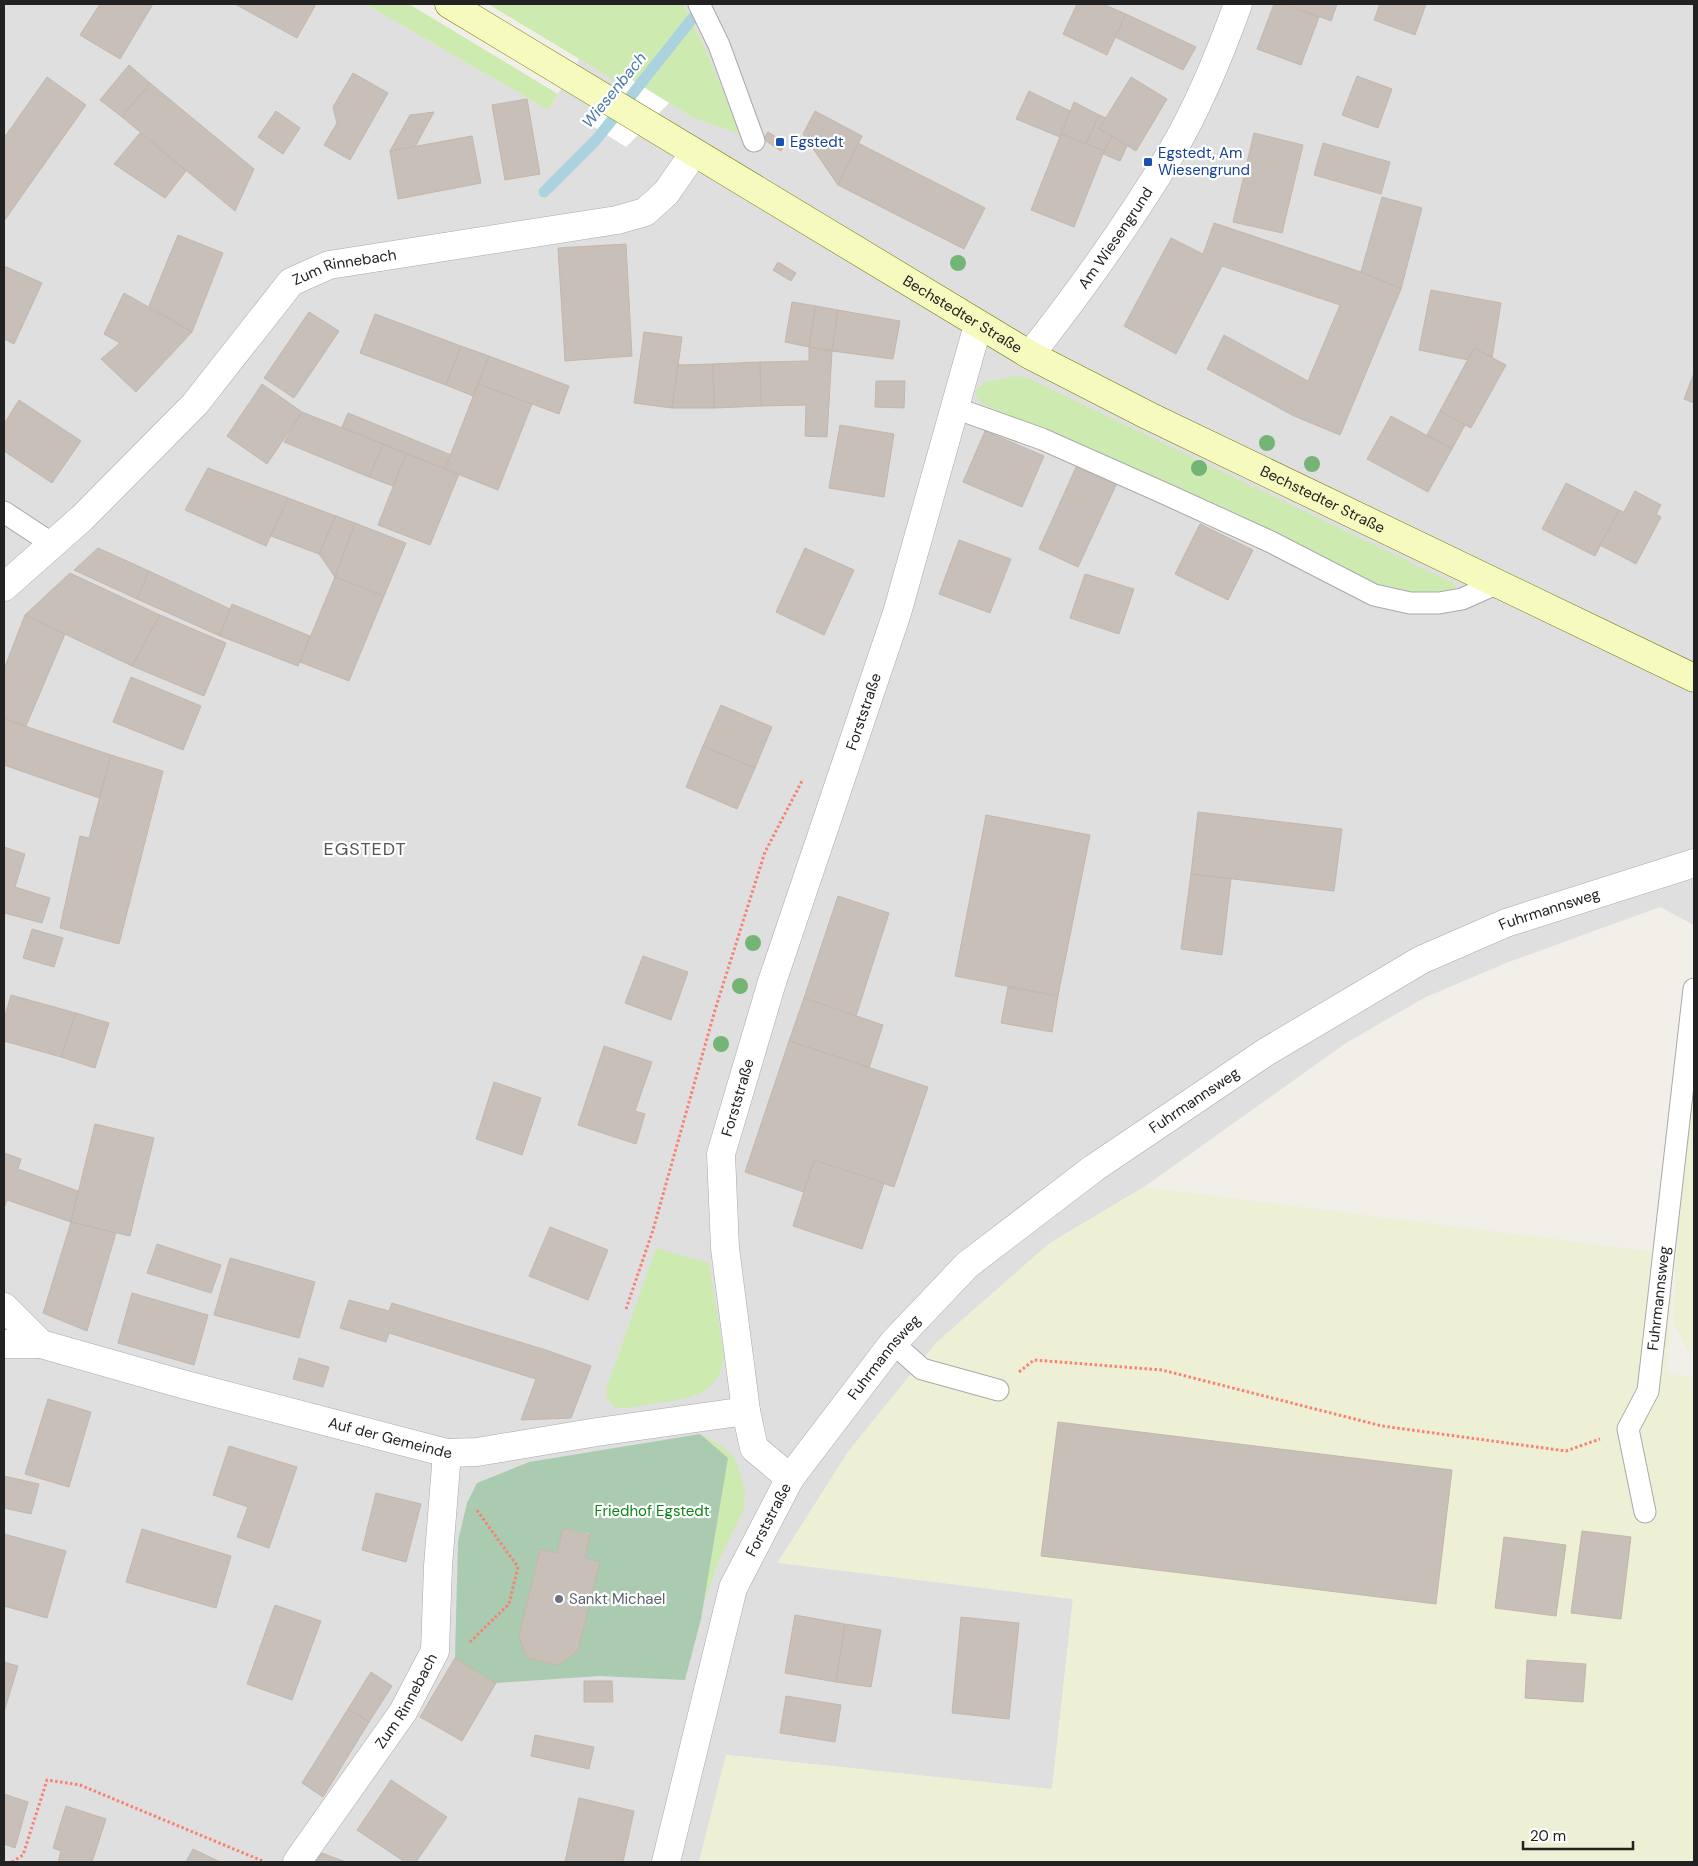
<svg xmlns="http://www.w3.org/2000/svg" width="1698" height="1866" font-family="'DM Sans',sans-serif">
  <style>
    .residential { fill: #e0dfdf }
    .farmland { fill: #eef0d5 }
    .grass { fill: #cdebb0 }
    .cemetery { fill: #aacbaf; fill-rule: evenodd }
    .pier { fill: #fff }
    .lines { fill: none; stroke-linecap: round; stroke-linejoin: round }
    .stream { stroke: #aad3df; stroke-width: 11 }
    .building { fill: #c7bfb8; stroke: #c4b6ab }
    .service-casing { stroke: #a9a9a9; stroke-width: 23 }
    .minor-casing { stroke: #a9a9a9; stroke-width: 29 }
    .tertiary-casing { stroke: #a9a9a9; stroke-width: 29 }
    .secondary-casing { stroke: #707d05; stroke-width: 29 }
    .path { stroke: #fa8072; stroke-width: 3; stroke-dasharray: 2.5 2.5; stroke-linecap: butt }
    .service { stroke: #fff; stroke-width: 21 }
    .minor { stroke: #fff; stroke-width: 28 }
    .tertiary { stroke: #fff; stroke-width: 28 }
    .secondary { stroke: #f7fabf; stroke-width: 28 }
    .tree { fill: #74b475 }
    .transit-dot { fill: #1a4fb4; stroke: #fff; stroke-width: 2 }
    .worship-dot { fill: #6b7280; stroke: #fff; stroke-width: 2 }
    .labels { text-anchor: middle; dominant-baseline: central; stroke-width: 4.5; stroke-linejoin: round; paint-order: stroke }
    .transit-label { font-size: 15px; fill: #164399; stroke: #fff; text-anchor: start }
    .street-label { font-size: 15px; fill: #222; stroke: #fff }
    .park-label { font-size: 15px; fill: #0c8416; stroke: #fff }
    .worship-label { font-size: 15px; fill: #5b616d; stroke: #fff; text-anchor: start }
    .water-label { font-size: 16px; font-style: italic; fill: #4a7aab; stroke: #fff }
    .quarter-label { font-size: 18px; letter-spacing: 1px; fill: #555; stroke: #fff }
  </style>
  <rect width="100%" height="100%" fill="#f2efe9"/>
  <path class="residential" d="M4 4H365L548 110 580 58 616 81 624 75 693 118 739 133 706 50 683 4H1694V925L1660 907 1506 963 1426 997 1346 1043 1144 1187 1050 1243 936 1343 848 1452 778 1562 1073 1599 1052 1790 726 1755 699 1862H4Z"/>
  <g class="farmland">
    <path d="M1694 1084V1354L1688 1351 1673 1322 1678 1227Z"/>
    <path d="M1144 1187 1674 1254 1667 1374 1694 1377V1862H699L726 1755 1052 1789 1073 1599 778 1563 848 1452 936 1343 1050 1243Z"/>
  </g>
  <g class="grass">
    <path d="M365 4H409L558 94 548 110Z"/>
    <path d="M488 4H683L706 50 740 134 693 118 624 75 616 81Z"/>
    <path d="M1016 376 1028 378 1455 584 1456 590 1422 596 1373 584 1080 444 984 405 977 398 975 391 985 382Z"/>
    <path d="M656 1248 709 1263 724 1356C719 1395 691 1398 658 1403 643 1406 629 1408 615 1408L606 1397 607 1387Z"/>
    <path d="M700 1434 722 1446 734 1457 741 1475 745 1492 744 1509 721 1556 703 1605 728 1458Z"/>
  </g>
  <path class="cemetery" d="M700 1434 728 1458 701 1619 685 1680 599 1676 496 1683 455 1658 458 1541 467 1503 477 1483 529 1462ZM563 1528 590 1534 585 1558 599 1562 578 1651 558 1665 527 1658 519 1636 540 1549 557 1553Z"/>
  <path class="pier" d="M624 75 669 103 626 147 583 120Z"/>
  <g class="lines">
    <path class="stream" d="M544 192 596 140 703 5"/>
  </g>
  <g class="building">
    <path d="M100 4H153L120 59 80 35Z"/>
    <path d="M235 4H316L297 38Z"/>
    <path d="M1077 4H1103L1126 14 1107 55 1063 34Z"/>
    <path d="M1274 4H1282L1319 17 1301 65 1257 49Z"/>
    <path d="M1286 4H1337L1331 21Z"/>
    <path d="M1380 4H1426L1415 35 1374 20Z"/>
    <path d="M1126 14 1196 47 1183 70 1115 37Z"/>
    <path d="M129 65 150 83 122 117 100 100Z"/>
    <path d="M353 73 388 93 350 160 324 145 337 123 333 107Z"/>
    <path d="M1357 76 1392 89 1378 128 1342 115Z"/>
    <path d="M47 77 86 105 4 221V138Z"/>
    <path d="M1131 77 1167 99 1136 151 1099 129Z"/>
    <path d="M150 83 254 169 235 211 122 117Z"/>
    <path d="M1029 91 1070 111 1060 137 1016 119Z"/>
    <path d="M527 99 540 174 505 180 492 105Z"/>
    <path d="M1074 102 1099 115 1086 144 1061 134Z"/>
    <path d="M276 111 300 128 283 154 258 137Z"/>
    <path d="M815 111 862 136 838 185 803 134Z"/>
    <path d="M434 112 415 147 390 151 410 115Z"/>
    <path d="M1099 115 1106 118 1099 129 1112 136 1104 151 1086 144Z"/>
    <path d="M768 132 786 143 781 151 763 139Z"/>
    <path d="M140 133 186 171 165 198 114 164Z"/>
    <path d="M1254 133 1303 145 1282 233 1233 222Z"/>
    <path d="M1061 134 1104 151 1074 227 1031 210Z"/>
    <path d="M472 136 481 183 398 199 390 151Z"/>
    <path d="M1112 136 1127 146 1120 161 1103 154Z"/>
    <path d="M858 143 985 208 964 249 838 185Z"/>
    <path d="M1323 143 1390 162 1381 194 1314 175Z"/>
    <path d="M1382 197 1422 208 1401 289 1361 272Z"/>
    <path d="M1214 223 1361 272 1401 289 1340 435 1294 416 1207 369 1224 335 1308 381 1340 305 1222 266 1176 354 1124 326 1171 238 1203 254Z"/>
    <path d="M178 235 223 253 192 332 149 306Z"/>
    <path d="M626 244 632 356 565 361 558 248Z"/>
    <path d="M778 262 796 273 791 281 773 270Z"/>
    <path d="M4 266 42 283 14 344 4 339Z"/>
    <path d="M1431 290 1501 303 1492 358 1474 348 1468 360 1419 350Z"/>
    <path d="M124 293 192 332 136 392 101 359 120 343 104 334Z"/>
    <path d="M792 302 816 306 809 347 785 342Z"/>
    <path d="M816 306 838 310 832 351 809 347Z"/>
    <path d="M838 310 900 321 893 359 832 351Z"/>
    <path d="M309 312 339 331 294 398 264 378Z"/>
    <path d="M375 314 461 346 446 385 360 353Z"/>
    <path d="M644 332 682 337 672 408 634 403Z"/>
    <path d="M461 346 489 356 473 396 446 385Z"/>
    <path d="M809 347 832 351 827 437 805 436 806 405 761 406 760 362 809 361Z"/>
    <path d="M1474 348 1506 365 1471 428 1440 411Z"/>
    <path d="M489 356 569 386 559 414 478 384Z"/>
    <path d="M760 362 761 406 714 408 713 364Z"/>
    <path d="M713 364 714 408H672L678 365Z"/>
    <path d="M1694 373V403L1684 399Z"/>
    <path d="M876 381H905L904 408 875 407Z"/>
    <path d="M262 384 302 412 267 464 227 436Z"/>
    <path d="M478 384 532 404 498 490 445 469Z"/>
    <path d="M19 400 81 441 52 483 4 451V424Z"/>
    <path d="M1440 411 1465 425 1452 449 1427 435Z"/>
    <path d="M302 412 383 444 369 477 284 442Z"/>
    <path d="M348 413 451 455 445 469 342 427Z"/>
    <path d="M1391 416 1452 449 1428 492 1367 459Z"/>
    <path d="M840 425 894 434 884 497 829 488Z"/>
    <path d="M985 431 1044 456 1022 507 963 482Z"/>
    <path d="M383 444 406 454 393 486 369 477Z"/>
    <path d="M406 454 459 474 430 545 378 525Z"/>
    <path d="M1077 465 1117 483 1078 567 1039 549Z"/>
    <path d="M208 468 288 498 266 546 185 510Z"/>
    <path d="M1566 483 1619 510 1595 556 1542 529Z"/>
    <path d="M1635 491 1661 505 1656 514 1661 517 1636 564 1600 545 1619 510 1624 512Z"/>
    <path d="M288 498 336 516 319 554 271 536Z"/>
    <path d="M336 516 355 523 335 577 319 554Z"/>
    <path d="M355 523 406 543 384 596 335 577Z"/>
    <path d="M1200 524 1253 550 1228 600 1175 574Z"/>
    <path d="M959 540 1011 559 990 613 939 594Z"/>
    <path d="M98 548 149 571 137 599 74 570Z"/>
    <path d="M805 548 854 570 824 635 776 612Z"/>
    <path d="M149 571 230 609 220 636 137 599Z"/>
    <path d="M70 573 160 615 132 666 25 615Z"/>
    <path d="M1085 574 1134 589 1119 634 1070 618Z"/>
    <path d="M335 577 384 596 349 681 300 662Z"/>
    <path d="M232 604 310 636 298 666 220 636Z"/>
    <path d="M25 615 65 634 26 726 4 719V669Z"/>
    <path d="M160 615 226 643 204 696 132 666Z"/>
    <path d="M131 677 201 706 183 750 113 722Z"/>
    <path d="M721 705 772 727 755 768 703 746Z"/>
    <path d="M4 719 111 755 99 798 4 765Z"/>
    <path d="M703 746 755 768 737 809 686 787Z"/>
    <path d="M111 755 163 771 119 944 60 928 80 836 89 838Z"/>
    <path d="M1198 812 1342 829 1334 891 1191 874Z"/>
    <path d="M986 815 1090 835 1058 996 955 976Z"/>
    <path d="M4 847 25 854 15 887 50 898 42 923 4 913Z"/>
    <path d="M1191 874 1231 879 1222 955 1181 949Z"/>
    <path d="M838 896 889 913 856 1016 804 998Z"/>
    <path d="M32 929 63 938 54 967 23 958Z"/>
    <path d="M643 956 688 972 671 1020 625 1003Z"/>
    <path d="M1008 987 1058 996 1052 1032 1001 1023Z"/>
    <path d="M11 995 76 1013 61 1057 4 1041V1019Z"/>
    <path d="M804 998 883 1025 869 1068 789 1041Z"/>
    <path d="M76 1013 109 1023 95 1068 61 1057Z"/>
    <path d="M789 1041 928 1087 894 1187 814 1160 804 1192 745 1172Z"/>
    <path d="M604 1046 652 1062 635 1111 645 1114 636 1144 578 1125Z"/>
    <path d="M494 1082 541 1098 522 1155 476 1139Z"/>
    <path d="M95 1124 154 1138 130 1236 71 1222Z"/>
    <path d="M4 1153 21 1159 18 1169 78 1191 71 1222 7 1200 4 1208Z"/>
    <path d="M814 1160 884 1183 862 1249 793 1226Z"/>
    <path d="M71 1222 116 1233 87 1331 43 1313Z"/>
    <path d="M550 1227 608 1250 588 1300 529 1276Z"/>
    <path d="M157 1244 221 1265 211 1293 147 1273Z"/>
    <path d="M230 1258 315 1282 299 1338 214 1315Z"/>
    <path d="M132 1293 208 1315 194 1365 118 1343Z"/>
    <path d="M349 1300 389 1311 392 1303 546 1350 591 1366 571 1418 521 1420 536 1379 389 1333 386 1342 340 1328Z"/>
    <path d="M299 1358 329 1367 323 1387 293 1379Z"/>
    <path d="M48 1399 91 1412 69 1487 25 1474Z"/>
    <path d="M1058 1422 1452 1470 1436 1604 1041 1556Z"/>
    <path d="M229 1446 297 1467 269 1548 237 1537 248 1507 213 1495Z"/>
    <path d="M4 1476 39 1484 31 1514 4 1508Z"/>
    <path d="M376 1493 421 1504 406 1562 362 1550Z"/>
    <path d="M563 1528 590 1535 585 1558 600 1562 578 1651 558 1665 527 1658 519 1636 540 1549 557 1553Z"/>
    <path d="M142 1529 231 1556 216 1608 126 1582Z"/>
    <path d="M1582 1531 1631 1537 1621 1619 1571 1613Z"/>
    <path d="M4 1534 66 1551 47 1618 4 1606Z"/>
    <path d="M1504 1537 1566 1545 1556 1616 1495 1608Z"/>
    <path d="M275 1605 321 1621 292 1700 247 1684Z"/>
    <path d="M795 1615 845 1624 836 1682 785 1673Z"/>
    <path d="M961 1617 1019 1623 1009 1719 952 1713Z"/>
    <path d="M845 1624 881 1630 871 1687 836 1682Z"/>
    <path d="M455 1658 496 1683 462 1741 420 1717Z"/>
    <path d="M1527 1660 1586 1664 1583 1702 1525 1698Z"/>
    <path d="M4 1662 18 1666 4 1712Z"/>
    <path d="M371 1672 392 1686 369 1722 348 1709Z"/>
    <path d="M584 1681H612L613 1702H584Z"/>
    <path d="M786 1696 841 1705 835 1742 780 1733Z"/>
    <path d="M348 1709 369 1722 323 1797 302 1783Z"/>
    <path d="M535 1735 594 1747 589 1769 531 1756Z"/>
    <path d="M391 1780 447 1817 416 1862H405L357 1830Z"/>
    <path d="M4 1794 28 1802 15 1848 4 1844Z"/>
    <path d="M579 1798 634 1811 623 1862H565Z"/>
    <path d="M66 1806 106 1819 92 1862H58L61 1851 53 1848Z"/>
    <path d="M193 1849 220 1862H186Z"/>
    <path d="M319 1852 346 1862H310Z"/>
  </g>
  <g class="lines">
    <g class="service-casing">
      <g id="service">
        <path d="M699 4 719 45 754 141"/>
        <path d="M955 408 1042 439 1168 495 1271 542 1374 595 1410 603H1439L1462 599 1498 583"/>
        <path d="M4 512 51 543"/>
        <path d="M893 1343 922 1369 998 1390"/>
        <path id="s1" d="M1645 1512 1628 1429 1648 1391 1694 989"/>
      </g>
    </g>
    <g class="minor-casing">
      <g id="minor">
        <path id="s2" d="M4 587 82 518 195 404 291 282 329 265 617 220 645 212 666 193 694 153"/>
        <path id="s3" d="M4 1307 41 1344 182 1384 447 1453 477 1452 597 1432 746 1411"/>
        <path d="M4 1344H41"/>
        <path id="s4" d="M790 1478 754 1448 746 1411 725 1248 721 1154 772 982 897 613 978 325"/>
        <path id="s5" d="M297 1862 403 1712 435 1651 438 1566 447 1453"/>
      </g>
    </g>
    <g class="tertiary-casing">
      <g id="tertiary">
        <path id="s6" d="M1030 355C1081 290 1129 223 1171 153 1199 106 1220 54 1238 4"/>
        <path id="s7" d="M666 1862 733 1588 790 1478 893 1343 967 1265 1094 1168 1266 1052 1421 960 1506 923 1694 863"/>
      </g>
    </g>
    <g class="secondary-casing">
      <g id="secondary">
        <path id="s8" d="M449 4 1030 355 1149 416 1694 678"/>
      </g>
    </g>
    <g class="path">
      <path d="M626 1309 653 1230 715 1010 765 852 803 779"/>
      <path d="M1019 1372 1034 1360 1162 1370 1382 1426 1566 1451 1600 1439"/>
      <path d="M470 1642 509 1604 518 1567 476 1509"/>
      <path d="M12 1862 23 1855 47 1780 80 1785 265 1862"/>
    </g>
    <use href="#service" class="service"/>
    <use href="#minor" class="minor"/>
    <use href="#tertiary" class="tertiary"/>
    <use href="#secondary" class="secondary"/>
  </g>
  <g class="tree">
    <circle cx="958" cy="263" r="8"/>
    <circle cx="1267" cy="443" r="8"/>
    <circle cx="1312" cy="464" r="8"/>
    <circle cx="1199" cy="468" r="8"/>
    <circle cx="753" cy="943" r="8"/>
    <circle cx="740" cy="986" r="8"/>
    <circle cx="721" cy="1044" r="8"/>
  </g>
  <g class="transit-dot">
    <rect x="775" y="137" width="10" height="10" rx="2.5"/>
    <rect x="1143" y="157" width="10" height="10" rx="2.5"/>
  </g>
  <circle class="worship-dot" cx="559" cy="1599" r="5"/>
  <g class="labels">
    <g class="transit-label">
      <text x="790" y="142">Egstedt</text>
      <text x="1158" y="153">Egstedt, Am<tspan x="1158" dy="17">Wiesengrund</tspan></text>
    </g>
    <g class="street-label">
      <text stroke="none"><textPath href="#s6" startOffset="145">Am Wiesengrund</textPath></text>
      <text stroke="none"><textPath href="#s2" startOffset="476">Zum Rinnebach</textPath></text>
      <text stroke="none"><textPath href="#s8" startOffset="600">Bechstedter Straße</textPath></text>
      <text stroke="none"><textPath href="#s8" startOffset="1005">Bechstedter Straße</textPath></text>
      <text stroke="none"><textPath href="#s4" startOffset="808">Forststraße</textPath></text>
      <text stroke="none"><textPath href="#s7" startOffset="1369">Fuhrmannsweg</textPath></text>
      <text stroke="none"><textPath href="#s4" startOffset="402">Forststraße</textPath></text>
      <text stroke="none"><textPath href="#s7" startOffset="964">Fuhrmannsweg</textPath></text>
      <text stroke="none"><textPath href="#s1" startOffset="221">Fuhrmannsweg</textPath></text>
      <text stroke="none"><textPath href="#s7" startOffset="559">Fuhrmannsweg</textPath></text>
      <text stroke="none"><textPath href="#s3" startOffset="414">Auf der Gemeinde</textPath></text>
      <text stroke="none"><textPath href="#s7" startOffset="359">Forststraße</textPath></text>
      <text stroke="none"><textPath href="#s5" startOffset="195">Zum Rinnebach</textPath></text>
    </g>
    <g class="park-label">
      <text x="652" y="1511">Friedhof Egstedt</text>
    </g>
    <g class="worship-label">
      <text x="569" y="1599">Sankt Michael</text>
    </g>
    <g class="water-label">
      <text transform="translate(614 90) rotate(-51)">Wiesenbach</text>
    </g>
    <g class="quarter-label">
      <text x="365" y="849">EGSTEDT</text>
    </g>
  </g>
  <rect width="1698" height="1866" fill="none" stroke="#222222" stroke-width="10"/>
  <path d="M1523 1841v8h110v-8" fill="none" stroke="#222222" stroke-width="2.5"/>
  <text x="1530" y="1841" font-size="15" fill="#222222" stroke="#ffffff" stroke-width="4" paint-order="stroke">20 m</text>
</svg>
